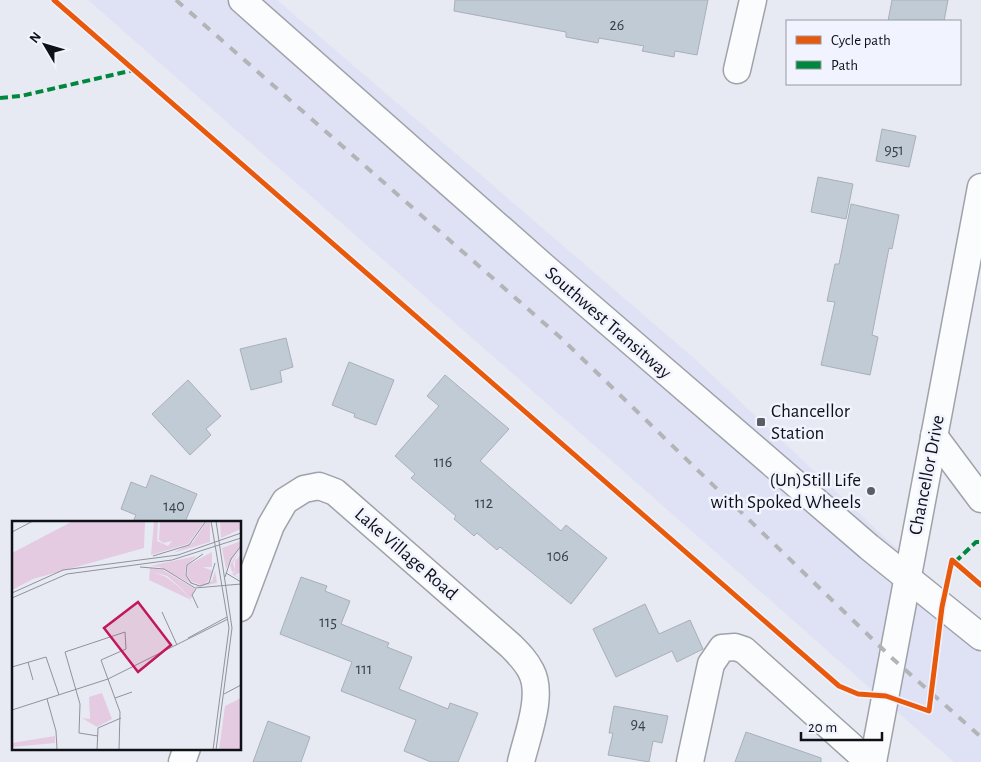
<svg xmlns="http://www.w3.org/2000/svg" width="981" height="762" font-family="'Alegreya Sans',sans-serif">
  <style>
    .built { fill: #dee2f4 }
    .building { fill: #c0cbd6; stroke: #aaafb5 }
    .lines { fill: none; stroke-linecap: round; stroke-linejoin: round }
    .minor-casing { stroke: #a0a2a9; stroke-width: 29 }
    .minor { stroke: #fbfcfd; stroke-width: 26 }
    .rail { stroke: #b2b4b6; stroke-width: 4; stroke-dasharray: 9 9; stroke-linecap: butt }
    .quiet { stroke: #00873e; stroke-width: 4; stroke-dasharray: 8 4; stroke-linecap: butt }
    .cycleway-casing { stroke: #f1f3fe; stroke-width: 8 }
    .cycleway { stroke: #e8590c; stroke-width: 5 }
    .poi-dot { fill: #5b5d64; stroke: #f1f3fe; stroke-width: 2 }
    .labels { text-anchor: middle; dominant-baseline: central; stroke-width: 5; stroke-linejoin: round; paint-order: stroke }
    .number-label { font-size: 16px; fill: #3b4047 }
    .street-label { font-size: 19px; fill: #0f1117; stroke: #f1f3fe }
    .poi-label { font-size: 19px; fill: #0f1117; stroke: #f1f3fe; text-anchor: start }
    .inset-road { fill: none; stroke: #91939b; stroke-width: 1 }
    .view { fill: #c2185b; fill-opacity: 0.15; stroke: #c2185b; stroke-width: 2.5 }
    .inset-edge { fill: none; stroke: #0f1117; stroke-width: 2.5 }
  </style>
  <rect width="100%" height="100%" fill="#e7eaf3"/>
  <path class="built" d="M88 0H277L695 359 881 534 981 622V762H954Z"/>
  <g class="building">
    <path d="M455 0H708L697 55 675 51 674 57 642 51 644 46 599 38 598 43 566 37V32L454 11Z"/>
    <path d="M892 0H948L944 21H888Z"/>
    <path d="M882 129 916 136 909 167 876 161Z"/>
    <path d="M818 177 853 184 846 219 811 212Z"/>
    <path d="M851 204 899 215 892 249 889 248 872 335 878 337 870 375 821 365 835 302 827 301 835 264H839Z"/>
    <path d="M286 338 293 367 280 371 282 382 251 390 240 349Z"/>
    <path d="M349 362 394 380 376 425 354 417 355 414 332 405Z"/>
    <path d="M445 375 509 429 480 461 561 531 566 525 607 558 571 604 500 547 497 550 477 533 474 536 454 519 456 516 411 478 415 474 395 456 439 406 427 396Z"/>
    <path d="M188 380 221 416 206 429 211 435 190 455 152 414Z"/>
    <path d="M151 475 197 494 185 522H133L136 515 121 509 131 482 146 488Z"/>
    <path d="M301 577 327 586 325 591 350 601 341 624 389 643 387 647 412 657 399 689 448 709 450 703 478 713 458 762H431L404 751 416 720 341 691 352 662 280 634Z"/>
    <path d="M645 604 659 634 690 620 703 649 677 662 672 651 616 677 593 629Z"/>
    <path d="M614 706 668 716 662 743 653 741 649 762 608 755 613 733H609Z"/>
    <path d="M268 721 310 737 301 762H253Z"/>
    <path d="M746 732 821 758V762H735Z"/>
  </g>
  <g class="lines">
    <g class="minor-casing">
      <g id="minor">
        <path d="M242 0 542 265 869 547 981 637"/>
        <path d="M737 70 753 0"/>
        <path d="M934 436 981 499"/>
        <path d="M240 608 271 525 285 501 304 489 319 486 335 492 511 646C519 654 526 661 531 671 544 695 527 736 521 762"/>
        <path d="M182 762 187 748"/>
        <path d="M690 762 711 664 722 648 735 647 744 650 869 762"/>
        <path d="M873 762 981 187"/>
      </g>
    </g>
    <use href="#minor" class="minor"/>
    <path class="rail" d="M176 0 561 338 893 659 981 737"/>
    <g class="quiet">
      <path d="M0 98 21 96 134 70"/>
      <path d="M955 562 976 542H981"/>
    </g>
    <g class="cycleway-casing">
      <path id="cycleway" d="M54 0 839 686 858 694 886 696 929 711 942 607 952 560 981 585"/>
    </g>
    <use href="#cycleway" class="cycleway"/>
  </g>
  <g class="poi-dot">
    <rect x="756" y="417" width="10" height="10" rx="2.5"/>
    <circle cx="871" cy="491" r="5"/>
  </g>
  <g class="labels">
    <g class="number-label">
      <text x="617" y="25">26</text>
      <text x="894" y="150">951</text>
      <text x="443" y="462">116</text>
      <text x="484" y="503">112</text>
      <text x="174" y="506">140</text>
      <text x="558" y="556">106</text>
      <text x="328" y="622">115</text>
      <text x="364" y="669">111</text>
      <text x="638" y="724">94</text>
    </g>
    <g class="street-label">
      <text transform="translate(608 323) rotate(41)">Southwest Transitway</text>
      <text transform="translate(927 475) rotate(-79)">Chancellor Drive</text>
      <text transform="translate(406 554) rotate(41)">Lake Village Road</text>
    </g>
    <g class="poi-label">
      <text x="771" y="411">Chancellor<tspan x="771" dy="22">Station</tspan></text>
      <text x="861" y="480" text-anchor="end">(Un)Still Life<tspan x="861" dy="22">with Spoked Wheels</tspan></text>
    </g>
  </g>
  <g transform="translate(12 521)">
    <rect width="229" height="229" fill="#e7eaf3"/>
    <path d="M61 0H133L132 27 21 58 0 69V32ZM142 0H146L145 20 156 25 160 20 151 22 147 19 148 0H193L176 23 139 34ZM195 0H198V21L161 32 181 21ZM208 0H229V8L209 17ZM229 20V24L214 48 210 27ZM229 27 221 42 223 49V40L229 33V51L223 54 229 59 220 53 223 50 220 51 218 44ZM200 31V46H191L201 50 196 60 190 64 180 61 175 54 176 44ZM184 35 174 45 173 53 183 65 200 60 203 50 205 62 185 66 148 46 138 45ZM138 47 151 49 183 68 179 78 169 67 155 55 141 51 154 56 167 66 176 75 178 78 180 82 177 78 137 59ZM90 172 100 198 85 206 70 197 78 198 77 176ZM229 177V229H207L213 185ZM43 215V222L0 226V222Z" fill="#e4cbe2"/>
    <path class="inset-road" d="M199 0 217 107 201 229M204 0 220 107 204 229M0 11 21 0M191 33 175 44 174 54 179 62 188 65 197 62 203 42M141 35 177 24 194 0M128 46 152 48 183 67 229 63M214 52 229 61M213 56 219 38 229 25M184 68 180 74 186 87M0 72 51 49 166 34 229 12M0 77 55 53 160 39 229 17M150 91 165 124M176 117 215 96M16 141 21 159M0 146 34 136 47 174M212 173 229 164M103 177 120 171M35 178 44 210 45 229M0 189 96 158 216 98M86 215 67 212 68 183 53 131 113 111 114 128 89 139 108 191 107 229M85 229 86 207 109 197"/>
    <path class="view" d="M126 81 159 124 126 151 92 107Z"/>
    <rect width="229" height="229" class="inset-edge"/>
  </g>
  <rect x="786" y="20" width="175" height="65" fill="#f1f3fe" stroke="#9799a2"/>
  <rect x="796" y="36" width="25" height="8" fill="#e8590c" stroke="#9799a2"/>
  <text x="831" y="45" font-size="15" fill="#0f1117">Cycle path</text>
  <rect x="796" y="61" width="25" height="8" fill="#00873e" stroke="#9799a2"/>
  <text x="831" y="70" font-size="15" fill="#0f1117">Path</text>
  <g transform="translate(45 45) rotate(308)" stroke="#f1f3fe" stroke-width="4" paint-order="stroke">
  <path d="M0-4L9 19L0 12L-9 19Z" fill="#0f1117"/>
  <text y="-8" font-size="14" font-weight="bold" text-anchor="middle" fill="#0f1117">N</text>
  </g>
  <path d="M801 732v8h81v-8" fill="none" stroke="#0f1117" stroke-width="2.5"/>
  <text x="808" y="732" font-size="15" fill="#0f1117" stroke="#f1f3fe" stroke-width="4" paint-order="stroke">20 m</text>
</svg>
